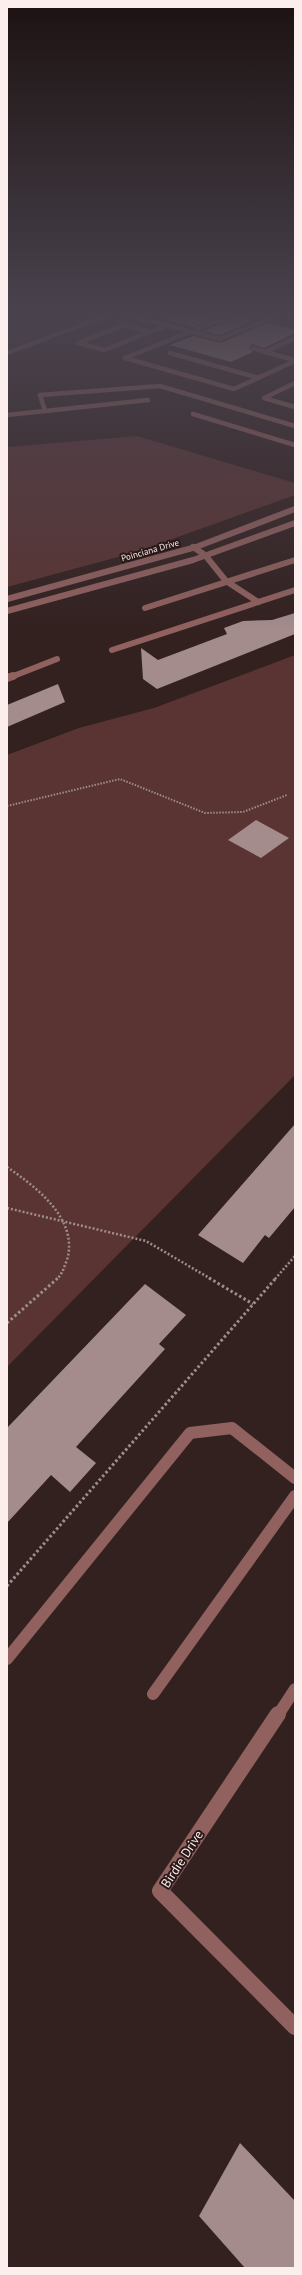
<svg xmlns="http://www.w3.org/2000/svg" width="302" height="2275" font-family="'PT Sans',sans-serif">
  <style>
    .green { fill: #5a3433 }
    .building { fill: #a38c8b }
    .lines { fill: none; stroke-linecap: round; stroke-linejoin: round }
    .path-far2 { stroke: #9d8e8d; stroke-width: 2; stroke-dasharray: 1.5 1.5; stroke-linecap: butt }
    .path-far1 { stroke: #9d8e8d; stroke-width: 2.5; stroke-dasharray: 2 2; stroke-linecap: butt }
    .path { stroke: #9d8e8d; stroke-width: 3; stroke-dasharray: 2.5 2.5; stroke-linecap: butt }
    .service-far3 { stroke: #90615f; stroke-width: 4.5 }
    .service-far2 { stroke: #90615f; stroke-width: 6 }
    .service-far1 { stroke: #90615f; stroke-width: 8 }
    .service { stroke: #90615f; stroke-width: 12 }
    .minor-far3 { stroke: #90615f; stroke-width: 4.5 }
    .minor-far2 { stroke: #90615f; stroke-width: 6 }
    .minor-far1 { stroke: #90615f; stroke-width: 12 }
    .minor { stroke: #90615f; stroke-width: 16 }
    .labels { text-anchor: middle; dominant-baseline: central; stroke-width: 4; stroke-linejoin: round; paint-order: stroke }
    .far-street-label { font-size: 9px; fill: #fbeeed; stroke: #291817 }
    .near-street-label { font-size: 13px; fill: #fbeeed; stroke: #291817 }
  </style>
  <rect width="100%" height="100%" fill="#332120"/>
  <g class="green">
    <path d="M137 436 295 483V495L133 553 7 587V447Z"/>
    <path d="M295 655V1075L7 1367V755L79 728 154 708Z"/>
  </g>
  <g class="building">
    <path d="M164 312H221L227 313 193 327 163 318Z"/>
    <path d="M239 316 255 320 220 335 204 331Z"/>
    <path d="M267 323 295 330V333L264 348 252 344 249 348 253 352 231 362 170 345 193 336 221 343Z"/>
    <path d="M295 613V634L157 689 143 679 141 648 158 660 227 634 224 628 243 621 272 620Z"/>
    <path d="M58 684 65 702 7 727V705Z"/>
    <path d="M256 820 289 838 261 858 228 840Z"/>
    <path d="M295 1124V1207L269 1238 265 1235 243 1263 198 1235Z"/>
    <path d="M145 1284 186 1315 159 1344 165 1349 76 1447 96 1463 70 1492 51 1475 7 1523V1428Z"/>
    <path d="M240 2143 295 2201V2268H245L199 2216Z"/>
  </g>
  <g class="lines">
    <path class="path-far2" d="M7 806 120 779 205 813 243 812 287 795"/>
    <g class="path-far1">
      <path d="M7 1167C36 1187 79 1219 67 1260 64 1267 63 1273 57 1279"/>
      <path d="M7 1208 146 1241 211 1279"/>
      <path d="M275 1279 295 1256"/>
    </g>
    <g class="path">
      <path d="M209 1278 253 1304"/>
      <path d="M7 1323 58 1278"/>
      <path d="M7 1586 276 1278"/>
    </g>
    <g class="service-far3">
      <path d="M116 312 220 339 285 312"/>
      <path d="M240 312 125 358 234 389 295 361"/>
      <path d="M125 325 150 332 104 350 78 343Z"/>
      <path d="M150 332 167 326"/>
      <path d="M295 338 265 352 295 360"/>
      <path d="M253 348 265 352"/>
      <path d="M170 353 259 378"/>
      <path d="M295 383 264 398 295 407"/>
      <path d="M148 400 45 411 40 395 160 386 295 426"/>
      <path d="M193 414 295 445"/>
      <path d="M7 415 45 411"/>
    </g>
    <g class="service-far2">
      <path d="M193 547 205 555 226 581 258 602"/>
      <path d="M145 608 295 560"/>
      <path d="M112 650 295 590"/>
      <path d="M11 677 57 659"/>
    </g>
    <path class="service-far1" d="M7 678 13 676"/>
    <g class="service">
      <path d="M7 1659 190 1433 232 1428 295 1478"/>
      <path d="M153 1694 295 1496"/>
    </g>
    <path class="minor-far3" d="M7 353 117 312"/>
    <g class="minor-far2">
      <path d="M7 599 196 547 295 509"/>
      <path d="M7 611 193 560 295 523"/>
    </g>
    <path class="minor-far1" d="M278 1715 295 1689"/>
    <path class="minor" d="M278 1714 160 1891 295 2027"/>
  </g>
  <linearGradient id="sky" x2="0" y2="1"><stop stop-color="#1c1212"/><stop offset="0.5" stop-color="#4a434e"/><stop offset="1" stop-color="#4a434e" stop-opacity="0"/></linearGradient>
  <rect width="302" height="630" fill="url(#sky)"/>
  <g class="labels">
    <g class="far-street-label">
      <text transform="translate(150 550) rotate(-16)">Poinciana Drive</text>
    </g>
    <g class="near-street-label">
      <text transform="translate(182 1859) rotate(-57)">Birdie Drive</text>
    </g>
  </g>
  <rect width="302" height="2275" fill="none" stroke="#fbeeed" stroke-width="16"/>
</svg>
